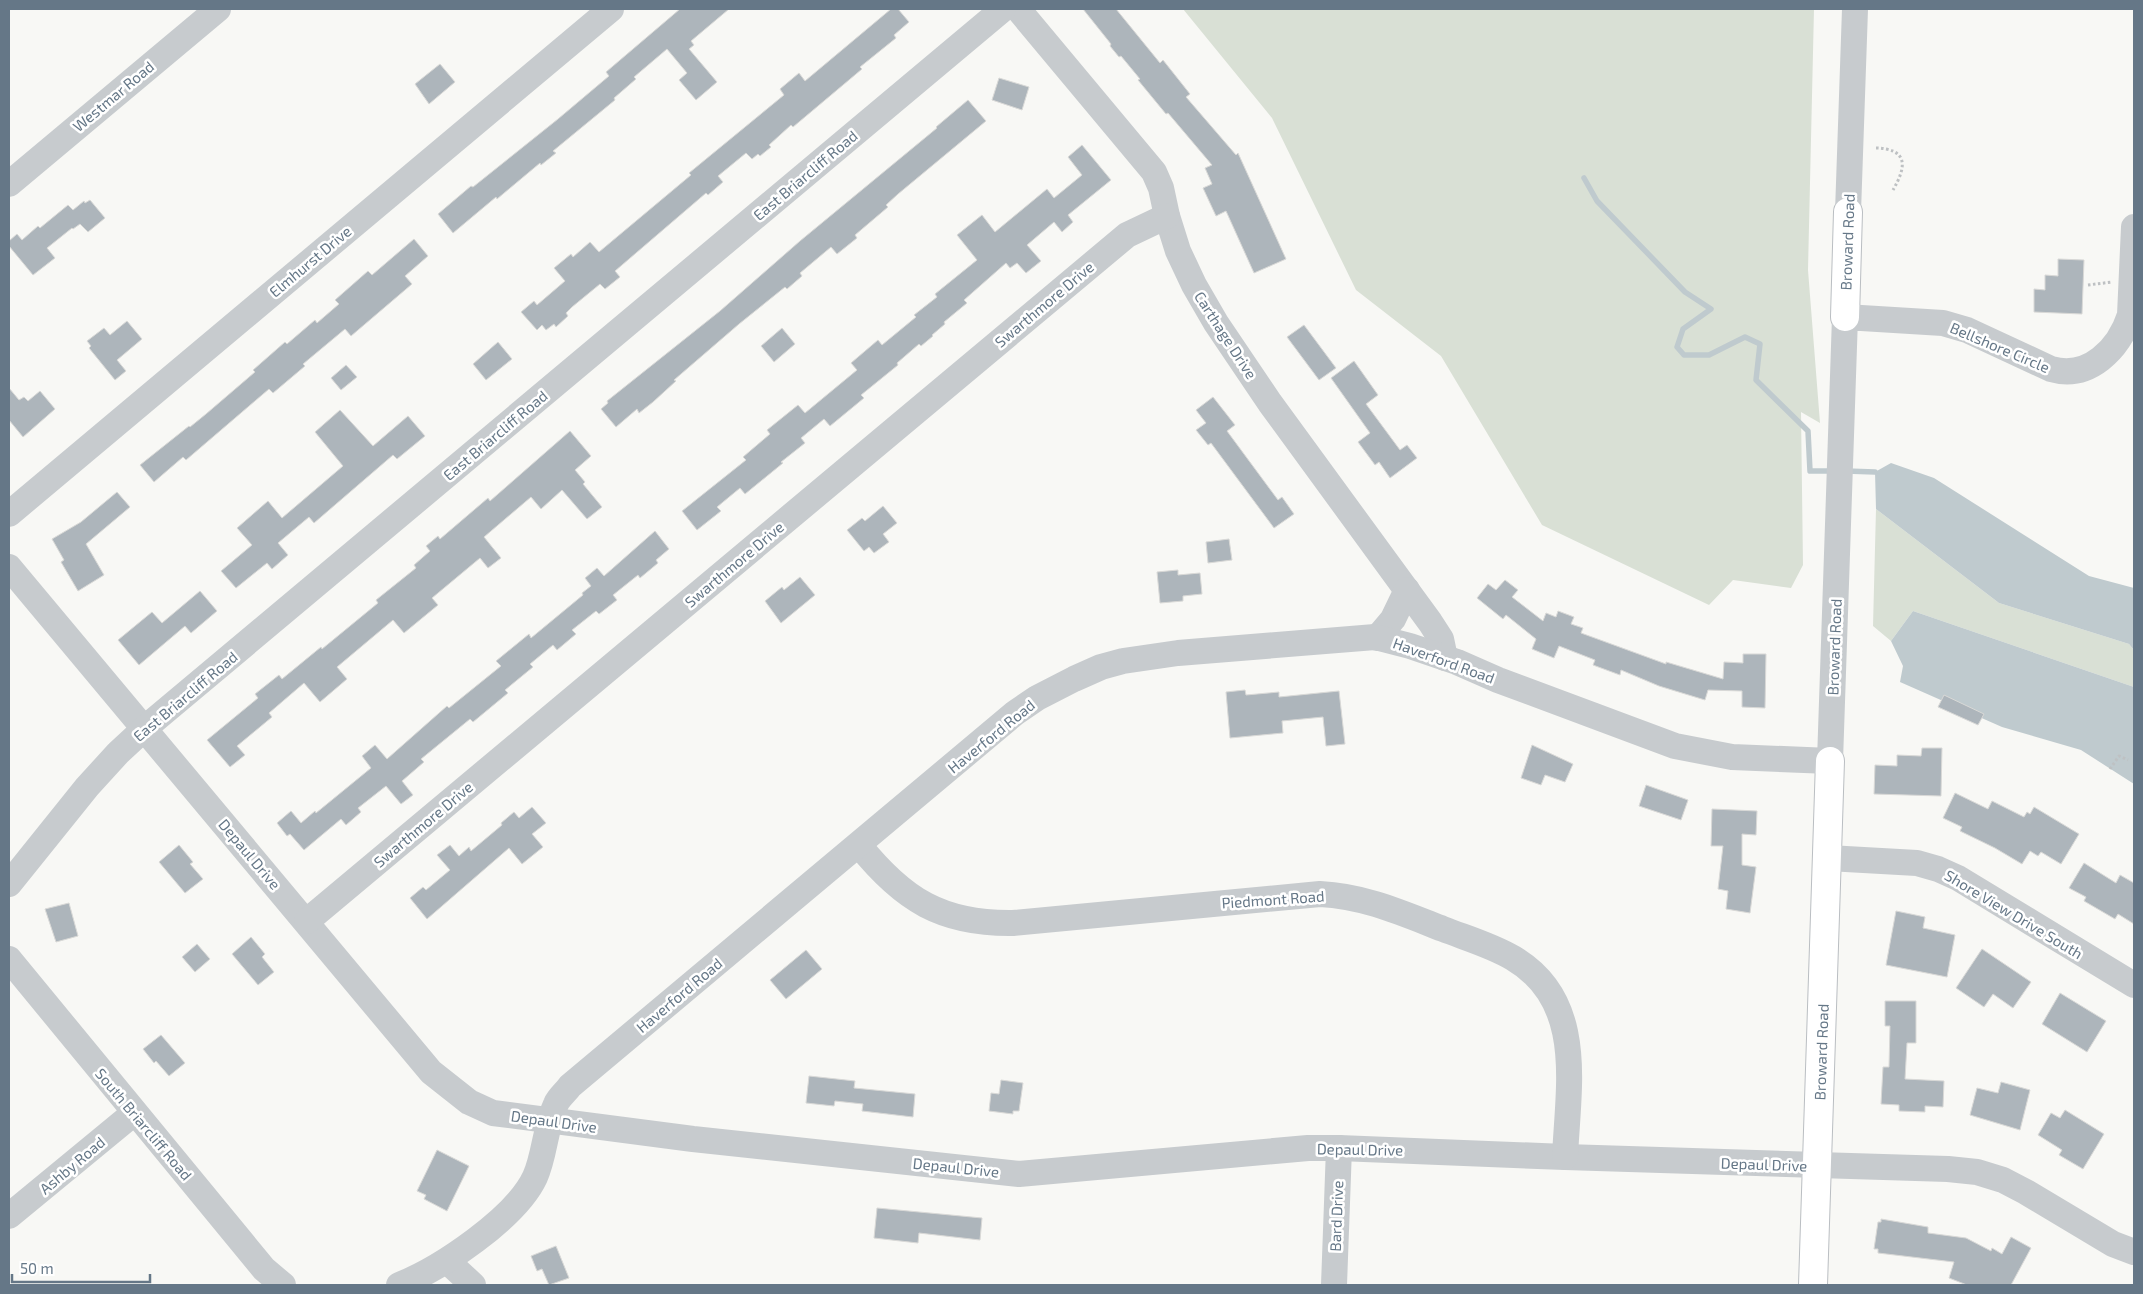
<svg xmlns="http://www.w3.org/2000/svg" width="2143" height="1294" font-family="'Exo 2',sans-serif">
  <style>
    .green { fill: #d9e0d5 }
    .water { fill: #bfcace }
    .lines { fill: none; stroke-linecap: round; stroke-linejoin: round }
    .stream { stroke: #bfcace; stroke-width: 5.5 }
    .building { fill: #adb5bb; stroke: #d9d9d7 }
    .major-casing { stroke: #babec2; stroke-width: 30 }
    .path { stroke: #bec1c3; stroke-width: 3; stroke-dasharray: 2.5 2.5; stroke-linecap: butt }
    .minor { stroke: #c7cbce; stroke-width: 26 }
    .major { stroke: #fff; stroke-width: 28 }
    .labels { text-anchor: middle; dominant-baseline: central; stroke-width: 5; stroke-linejoin: round; paint-order: stroke }
    .street-label { font-size: 15px; fill: #657787; stroke: #fff }
  </style>
  <rect width="100%" height="100%" fill="#f8f8f5"/>
  <g class="green">
    <path d="M1183 9H1814L1808 270 1820 423 1801 412 1803 565 1791 588 1733 580 1709 605 1542 525 1441 356 1356 290 1272 118Z"/>
    <path d="M1876 509 1999 603 2129 644 2134 650V687L1913 611 1891 641 1873 626Z"/>
  </g>
  <g class="water">
    <path d="M1891 463 1934 478 2089 576 2134 588V650L2129 644 1999 603 1876 509 1875 472Z"/>
    <path d="M1913 611 2134 687V784L2081 750 2002 727 1900 682 1903 666 1891 641Z"/>
  </g>
  <g class="lines">
    <g class="stream">
      <path d="M1584 178 1597 201 1685 292 1711 309 1683 329 1677 347 1684 355H1709L1745 337 1760 344 1756 380 1808 431 1810 471H1834"/>
      <path d="M1846 471 1875 472"/>
    </g>
  </g>
  <g class="building">
    <path d="M680 9H729L691 41 694 45 689 49 717 82 696 100 679 80 687 73 667 49 634 77 636 79 614 98 615 100 553 151 556 153 541 165 540 163 497 199 496 197 453 233 438 214 471 186 473 187 558 119 609 76 606 72Z"/>
    <path d="M891 9H898L909 22 894 35 896 38 860 67 862 69 793 127 791 125 769 145 771 147 760 156 758 154 752 159 746 153 718 176 723 182 708 195 706 193 615 271 620 277 605 289 600 284 572 307 566 313 568 316 556 327 554 324 546 330 542 325 537 330 521 312 534 301 537 305 565 281 554 268 571 254 573 257 590 242 599 252 691 175 689 173 784 95 780 89 799 73 805 81Z"/>
    <path d="M1083 9H1116L1160 63 1163 60 1190 94 1186 97 1236 155 1238 153 1286 259 1254 273 1226 211 1216 216 1203 188 1212 184 1205 168 1212 165 1168 113 1166 114 1138 80 1140 79 1121 56 1119 57 1110 46 1111 44Z"/>
    <path d="M440 64 455 82 429 104 415 84Z"/>
    <path d="M999 78 1029 87 1022 110 992 100Z"/>
    <path d="M968 100 986 121 898 194 886 205 888 207 855 235 857 238 837 254 831 247 800 273 802 276 787 289 785 287 739 324 674 380 676 381 653 402 639 413 637 409 616 427 601 409 608 403 607 401 720 311 800 241 937 128 936 127Z"/>
    <path d="M1082 145 1111 180 1068 215 1073 222 1062 232 1054 222 1027 245 1041 261 1026 273 1017 263 1010 268 1006 263 964 300 967 303 944 322 945 324 932 335 933 336 921 346 919 344 897 363 898 365 861 395 864 398 830 426 824 419 801 438 805 443 781 462 783 463 745 494 740 488 717 507 721 511 697 530 682 511 746 460 743 457 770 434 767 430 798 405 805 413 857 370 851 363 878 340 882 345 916 317 914 315 937 297 935 294 977 260 957 235 982 215 995 232 1047 189 1054 198 1082 175 1068 157Z"/>
    <path d="M90 200 105 218 88 232 80 224 73 229 72 228 47 248 55 258 33 275 9 246V241L17 234 22 240 38 226 40 228 68 205 73 210 84 201 85 203Z"/>
    <path d="M414 239 428 256 405 276 412 284 351 336 345 329 303 364 305 366 273 393 269 389 186 460 183 457 154 482 140 465 189 426 190 427 206 414 255 372 253 370 285 342 287 344 315 320 317 323 339 304 335 300 368 271 372 275Z"/>
    <path d="M2058 259 2084 260 2082 314 2034 312V289L2045 290V275L2058 276Z"/>
    <path d="M127 321 142 339 117 360 126 371 115 380 89 348 91 346 87 341 104 328 110 335Z"/>
    <path d="M1304 325 1336 368 1319 380 1287 337Z"/>
    <path d="M782 328 795 344 774 362 761 346Z"/>
    <path d="M498 342 512 359 486 380 473 364Z"/>
    <path d="M1354 361 1378 395 1366 404 1400 450 1407 445 1417 458 1390 478 1379 462 1375 465 1358 442 1370 433 1331 378Z"/>
    <path d="M346 365 357 377 341 390 331 378Z"/>
    <path d="M9 388 19 400 24 397 28 401 40 391 55 409 23 437 9 420Z"/>
    <path d="M1213 397 1235 425 1227 431 1278 500 1282 497 1294 514 1274 528 1211 443 1208 445 1196 430 1206 423 1196 410Z"/>
    <path d="M340 410 373 446 408 416 425 436 397 459 393 455 314 523 309 517 278 543 288 555 272 569 267 563 236 588 221 571 252 545 237 528 268 501 282 518 343 466 315 432Z"/>
    <path d="M570 431 591 456 575 470 585 482 583 484 602 507 587 519 562 490 541 509 531 497 484 537 501 558 488 568 480 558 432 598 438 605 404 633 393 620 337 667 347 679 320 702 304 683 269 713 272 717 237 746 245 755 230 767 207 740 258 698 255 694 279 675 282 679 321 647 322 649 378 603 376 600 416 568 414 565 430 551 426 546 438 536 440 539 488 498 490 501Z"/>
    <path d="M117 492 130 507 86 544 104 575 78 591 61 562 64 560 52 539 81 522Z"/>
    <path d="M883 506 897 523 883 534 889 542 874 553 869 547 864 551 847 530 862 518 865 521Z"/>
    <path d="M655 531 669 549 656 560 658 563 640 578 638 575 613 595 617 600 599 614 596 611 572 630 576 634 557 650 553 645 530 664 533 667 505 690 508 693 473 722 470 719 421 759 424 762 402 781 413 795 401 804 386 786 358 808 361 812 346 825 341 819 304 850 290 834 287 836 277 823 291 811 301 823 315 811 316 813 371 768 362 756 375 745 387 759 447 706 449 708 501 666 496 661 529 634 531 638 583 595 582 593 591 586 585 578 597 568 604 576Z"/>
    <path d="M1229 539 1232 560 1208 563 1206 542Z"/>
    <path d="M1178 570V575L1200 573 1202 594 1183 596V601L1160 603 1157 572Z"/>
    <path d="M800 577 815 595 781 623 765 601 782 587 784 590Z"/>
    <path d="M1505 580 1518 590 1512 597 1543 621 1546 613 1556 617 1558 611 1574 617 1571 624 1583 628 1581 633 1666 664V662L1723 679 1724 662 1743 663V654H1766L1765 708 1742 707V691L1708 690 1705 700 1659 686 1621 670 1620 675 1593 665 1595 660 1559 646 1554 658 1532 649 1536 639 1506 615 1503 619 1477 598 1488 584 1496 590Z"/>
    <path d="M200 591 217 611 191 633 185 626 139 665 118 640 152 612 162 623Z"/>
    <path d="M1245 690 1246 695 1279 692V697L1339 691 1345 744 1326 746 1323 717 1282 721 1283 733 1230 738 1226 692Z"/>
    <path d="M1944 695 1984 714 1978 725 1938 707Z"/>
    <path d="M1532 745 1573 764 1565 782 1545 775 1541 785 1521 778Z"/>
    <path d="M1922 748H1942L1941 796 1874 794 1875 765 1897 766V755L1921 756Z"/>
    <path d="M1646 785 1688 800 1681 820 1639 806Z"/>
    <path d="M1955 793 1988 809 1992 801 2024 817 2027 812 2030 814 2034 807 2079 834 2061 864 2041 852 2038 856 2030 851 2022 864 1995 848 1960 831 1962 827 1943 818Z"/>
    <path d="M532 807 546 823 532 834 543 847 522 864 509 848 427 919 410 898 423 887 426 890 450 870 437 855 450 845 459 856 469 847 471 851 502 825 501 823 514 812 519 818Z"/>
    <path d="M1712 809 1757 811 1756 835 1742 834V865L1756 867 1750 913 1726 909 1728 891 1718 889 1723 846H1711Z"/>
    <path d="M179 845 193 862 190 864 203 879 185 893 159 862Z"/>
    <path d="M2084 863 2116 883 2120 875 2134 883V924L2118 914 2115 919 2084 901 2086 897 2069 888Z"/>
    <path d="M69 903 78 936 56 942 45 909Z"/>
    <path d="M1896 911 1925 917 1923 928 1955 935 1947 977 1886 965Z"/>
    <path d="M251 937 265 954 262 957 274 972 258 985 232 954Z"/>
    <path d="M197 944 210 959 195 972 182 957Z"/>
    <path d="M1982 949 2031 982 2013 1008 1993 994 1984 1007 1956 988Z"/>
    <path d="M806 950 822 969 786 999 770 980Z"/>
    <path d="M2060 993 2106 1021 2087 1052 2042 1024Z"/>
    <path d="M1885 1001H1916V1043H1907L1905 1079 1944 1081 1943 1107 1925 1106V1112L1899 1111V1105L1881 1104 1883 1067H1889L1890 1026H1885Z"/>
    <path d="M161 1035 185 1063 169 1076 156 1061 154 1063 143 1049Z"/>
    <path d="M809 1076 855 1081 854 1088 915 1094 913 1117 862 1111 863 1104 835 1101 834 1106 806 1103Z"/>
    <path d="M1001 1080 1023 1083 1019 1111H1013V1114L989 1111 991 1093 999 1094Z"/>
    <path d="M2001 1082 2030 1090 2020 1130 1970 1115 1977 1088 1998 1093Z"/>
    <path d="M2065 1110 2104 1134 2083 1169 2059 1155 2062 1150 2038 1135 2051 1113 2060 1118Z"/>
    <path d="M437 1150 469 1166 447 1211 424 1199 426 1195 417 1191Z"/>
    <path d="M877 1208 982 1218 980 1240 919 1233 918 1243 874 1238Z"/>
    <path d="M1881 1219 1928 1227V1233L1966 1238 1991 1251 1992 1248 2002 1254 2011 1237 2031 1248 2011 1285H1967L1949 1278 1954 1262 1878 1253V1249H1874L1878 1222H1881Z"/>
    <path d="M556 1246 569 1278 549 1285 542 1269 537 1271 531 1256Z"/>
  </g>
  <g class="lines">
    <g class="major-casing">
      <g id="major">
        <path d="M1845 317 1848 212"/>
        <path d="M1813 1285 1830 761"/>
      </g>
    </g>
    <g class="path">
      <path d="M1876 148C1908 149 1907 166 1893 190"/>
      <path d="M2088 285 2112 282"/>
      <path d="M2110 769 2119 756 2128 760"/>
    </g>
    <g class="minor">
      <path d="M1018 9 1154 172 1161 188 1167 216 1178 251 1194 285 1216 323 1270 403 1430 622 1441 639 1445 658"/>
      <path d="M9 184 218 9"/>
      <path d="M1848 212 1855 9"/>
      <path d="M9 514 611 9"/>
      <path d="M9 567 431 1072 469 1102 493 1113 693 1139 1019 1174 1308 1148H1339L1565 1157 1948 1169 1977 1172 2003 1180 2026 1192 2113 1244 2134 1252"/>
      <path d="M1377 638 1393 619 1407 590"/>
      <path d="M859 845C903 900 942 924 1013 923L1320 894C1364 896 1402 913 1443 929 1466 938 1491 945 1513 958 1586 1001 1568 1086 1565 1157"/>
      <path d="M1828 858 1917 863 1938 869 1958 878 2134 985"/>
      <path d="M9 884 87 787 118 753 145 728 1003 9"/>
      <path d="M307 921 1127 235 1167 216"/>
      <path d="M9 959 264 1269 283 1285"/>
      <path d="M9 1216 134 1113"/>
      <path d="M447 1261 473 1285"/>
      <path d="M399 1285C440 1269 516 1218 535 1177 545 1155 545 1127 556 1104 559 1097 566 1092 570 1086L1015 713 1037 698 1074 679 1101 667 1123 661 1178 653 1375 637 1410 646 1457 662 1498 680 1675 746 1732 757 1830 761 1845 317 1943 323 1967 330 2051 369C2089 380 2119 349 2130 315L2134 227"/>
      <path d="M1334 1285 1339 1148"/>
    </g>
    <use href="#major" class="major"/>
  </g>
  <g class="labels">
    <g class="street-label">
      <text transform="translate(113 96) rotate(-40)">Westmar Road</text>
      <text transform="translate(805 175) rotate(-40)">East Briarcliff Road</text>
      <text transform="translate(1847 242) rotate(-88)">Broward Road</text>
      <text transform="translate(310 261) rotate(-40)">Elmhurst Drive</text>
      <text transform="translate(1044 304) rotate(-40)">Swarthmore Drive</text>
      <text transform="translate(1226 335) rotate(57)">Carthage Drive</text>
      <text transform="translate(2000 347) rotate(23)">Bellshore Circle</text>
      <text transform="translate(495 435) rotate(-40)">East Briarcliff Road</text>
      <text transform="translate(734 564) rotate(-40)">Swarthmore Drive</text>
      <text transform="translate(1834 647) rotate(-88)">Broward Road</text>
      <text transform="translate(1444 660) rotate(20)">Haverford Road</text>
      <text transform="translate(185 696) rotate(-40)">East Briarcliff Road</text>
      <text transform="translate(991 736) rotate(-39)">Haverford Road</text>
      <text transform="translate(423 824) rotate(-40)">Swarthmore Drive</text>
      <text transform="translate(250 854) rotate(50)">Depaul Drive</text>
      <text transform="translate(1273 899) rotate(-4)">Piedmont Road</text>
      <text transform="translate(2014 914) rotate(31)">Shore View Drive South</text>
      <text transform="translate(679 995) rotate(-40)">Haverford Road</text>
      <text transform="translate(1821 1052) rotate(-88)">Broward Road</text>
      <text transform="translate(554 1121) rotate(8)">Depaul Drive</text>
      <text transform="translate(144 1124) rotate(50)">South Briarcliff Road</text>
      <text transform="translate(1360 1149) rotate(1)">Depaul Drive</text>
      <text transform="translate(1764 1164) rotate(2)">Depaul Drive</text>
      <text transform="translate(72 1165) rotate(-40)">Ashby Road</text>
      <text transform="translate(956 1167) rotate(6)">Depaul Drive</text>
      <text transform="translate(1336 1216) rotate(-88)">Bard Drive</text>
    </g>
  </g>
  <rect width="2143" height="1294" fill="none" stroke="#657787" stroke-width="20"/>
  <path d="M12 1274v8h138v-8" fill="none" stroke="#657787" stroke-width="2.5"/>
  <text x="20" y="1274" font-size="15" fill="#657787" stroke="#ffffff" stroke-width="4" paint-order="stroke">50 m</text>
</svg>
